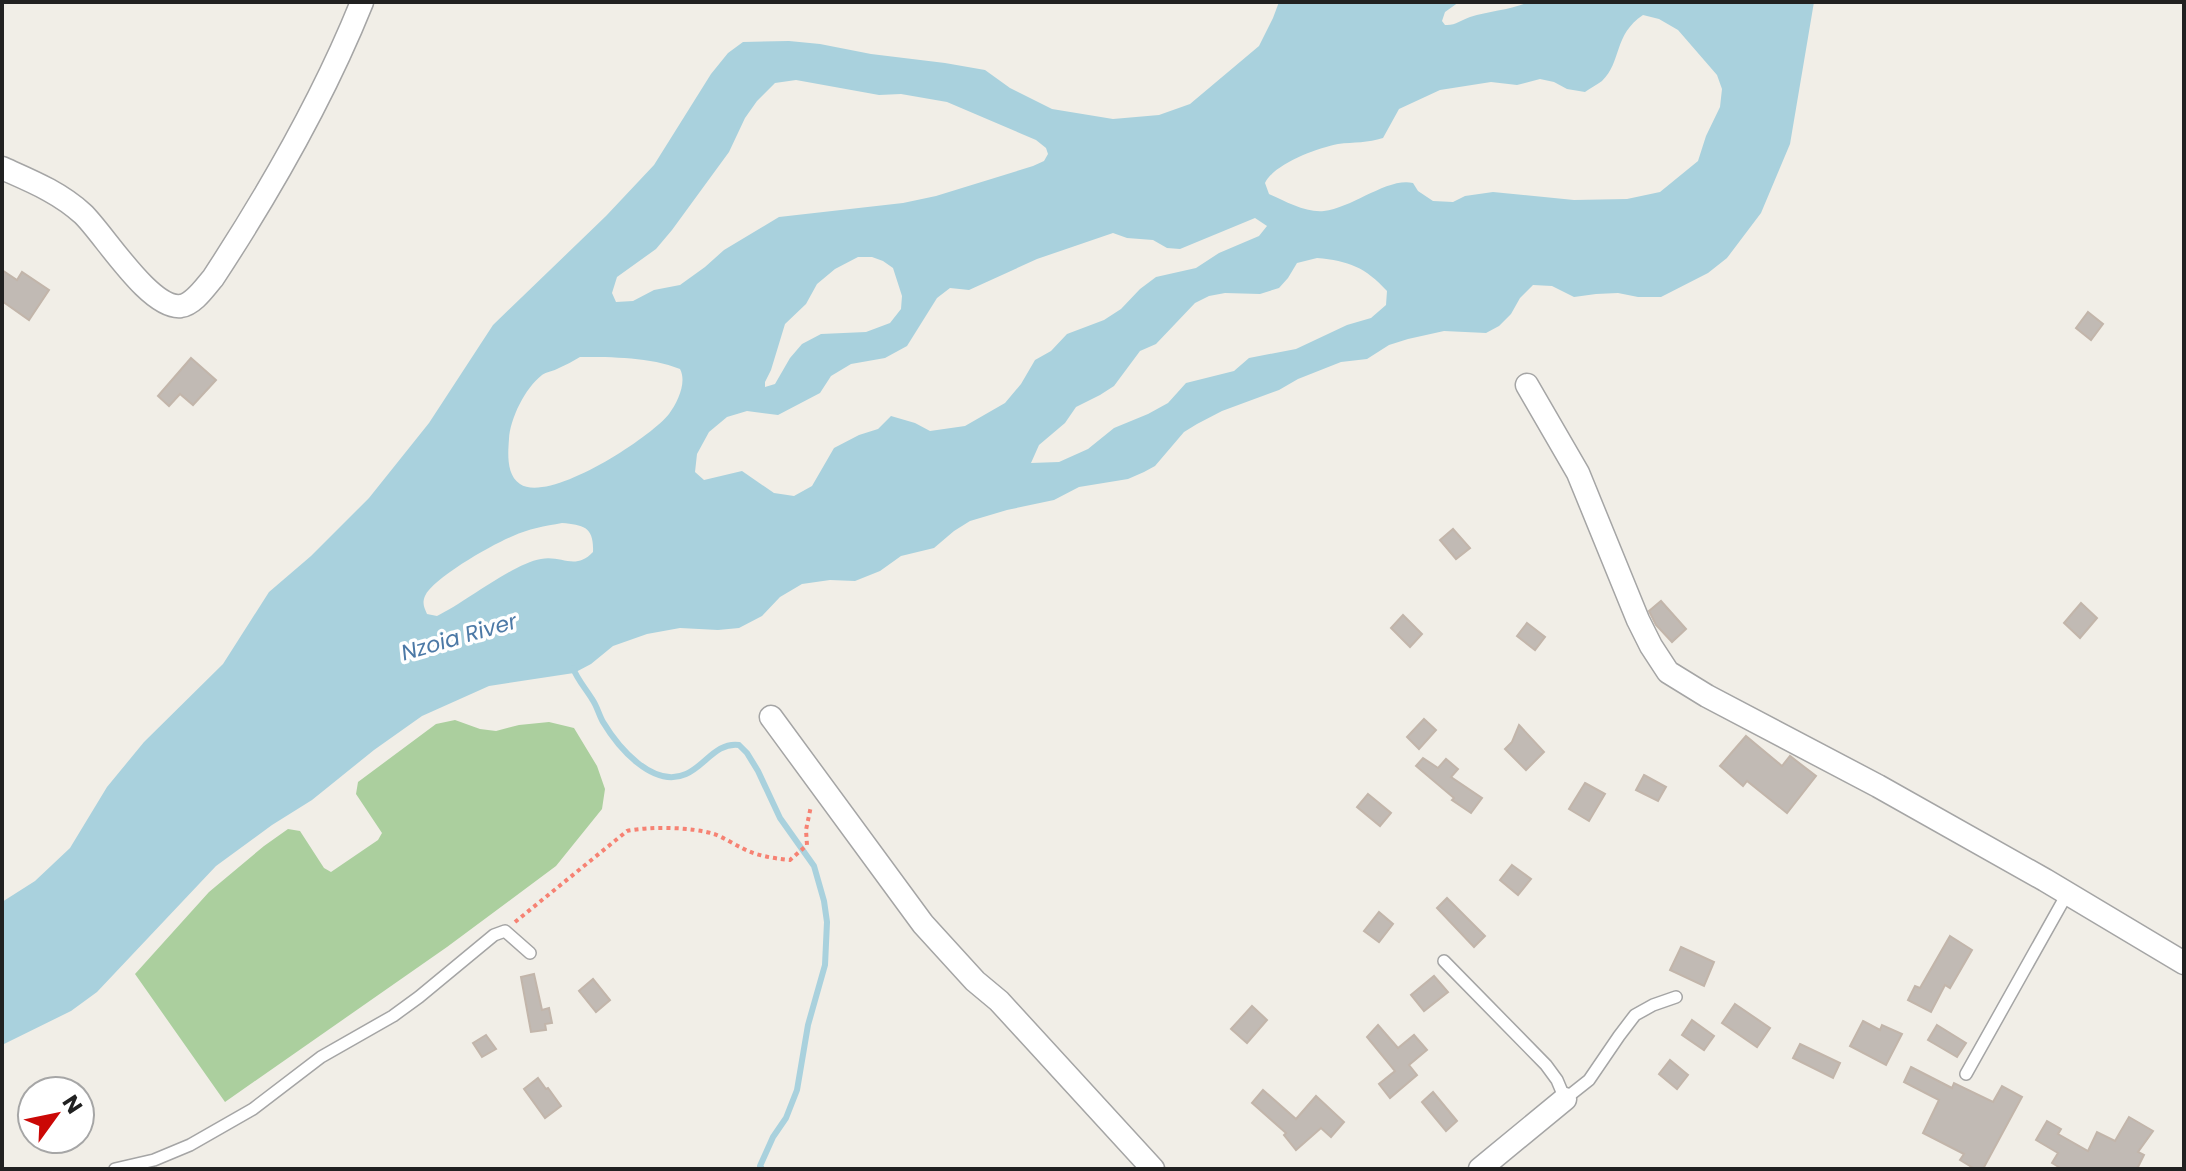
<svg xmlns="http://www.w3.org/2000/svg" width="2186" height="1171" font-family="Poppins,sans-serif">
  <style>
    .forest { fill: #abcf9e }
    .water { fill: #a9d1dd; fill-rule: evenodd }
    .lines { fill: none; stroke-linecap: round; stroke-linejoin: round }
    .stream { stroke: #a9d1dd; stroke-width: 6 }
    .building { fill: #c1bab4; stroke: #c2b5aa; stroke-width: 2 }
    .service-casing { stroke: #a5a5a5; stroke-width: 14 }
    .minor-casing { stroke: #a5a5a5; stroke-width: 25 }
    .path { stroke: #f68273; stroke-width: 4; stroke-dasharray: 4 4; stroke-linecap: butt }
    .service { stroke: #fff; stroke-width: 11 }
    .minor { stroke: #fff; stroke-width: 22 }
    .labels { text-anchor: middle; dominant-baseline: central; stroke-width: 7; stroke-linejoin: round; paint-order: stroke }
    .water-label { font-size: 22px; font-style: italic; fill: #4c79a6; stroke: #fff }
  </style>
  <rect width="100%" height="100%" fill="#f1eee7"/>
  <path class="forest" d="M455 720 480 729 496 731 519 725 549 722 574 728 597 766 605 789 602 809 556 866 447 947 225 1102 135 974 209 892 264 846 288 829 300 831 324 868 331 872 378 840 382 833 356 794 358 782 436 724Z"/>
  <path class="water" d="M1279 2H1459L1445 12 1442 21 1445 25C1455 26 1461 20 1470 17 1489 11 1510 10 1529 2H1814L1790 144 1761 213 1727 258 1708 273 1661 297H1638L1618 293 1596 294 1574 297 1552 286 1533 285 1520 298 1511 314 1499 326 1486 333 1444 331 1408 339 1389 345 1367 359 1341 362 1298 379 1279 390 1222 411 1197 424 1184 432 1155 466 1144 472 1128 479 1079 487 1054 500 1007 510 970 521 954 531 934 548 901 556 880 571 855 581 830 580 802 584 780 597 762 616 739 628 718 630 680 628 647 634 613 646 591 664 574 673 489 686 422 716 374 750 312 800 272 825 216 866 97 992 71 1011 2 1045V902L35 881 70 848 107 787 144 742 223 664 269 592 311 556 369 498 429 423 493 325 606 216 654 165 711 74 728 53 743 42 789 41 820 44 871 54 945 63 985 70 1010 88 1052 109 1113 119 1159 115 1190 104 1259 46 1273 18ZM1643 15 1659 19 1678 30 1717 75 1722 89 1720 107 1706 136 1698 161 1660 192 1627 199 1574 200 1493 192 1465 196 1453 202 1433 201 1418 191 1413 183C1388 177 1352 208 1324 211 1306 213 1285 201 1269 194L1265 183C1274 164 1317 148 1338 144 1354 142 1368 143 1383 138L1399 109 1440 90 1491 82 1517 85 1540 79 1554 82 1567 89 1585 92C1590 88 1597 85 1602 81 1622 62 1613 35 1643 15ZM796 80 879 95 901 94 947 102 1036 140 1046 148 1048 154 1044 161 1033 166 936 196 903 203 779 217 724 250 705 267 680 285 654 290 633 301 616 302 612 293 617 277 656 249 672 230 729 152 745 118 757 101 775 83ZM1255 218 1267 226 1259 236 1219 253 1196 268 1156 277 1140 289 1121 309 1104 320 1067 334 1051 351 1035 360 1021 384 1005 403 965 426 930 431 915 423 891 416 878 429 859 435 834 448 812 486 794 496 774 493 742 471 704 480 695 472 697 454 709 432 727 417 747 411 778 415 820 393 831 376 851 364 885 358 907 346 937 298 950 288 969 290 1037 259 1113 233 1127 238 1153 240 1167 248 1180 249ZM858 257H872L883 261 893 268 902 296 901 309 890 323 866 332 821 334 802 344 790 358 775 384 765 387V382L771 370 785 324 806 304 817 284 835 269ZM1317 258C1349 261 1365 267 1387 291L1386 305 1371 318 1347 325 1296 349 1249 358 1234 371 1186 383 1168 403 1148 414 1114 428 1088 449 1059 462 1031 463 1039 445 1065 423 1076 407 1100 395 1114 386 1140 351 1156 344 1195 303 1209 296 1225 293 1260 294 1279 288 1288 278 1297 263ZM580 357C613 357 650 357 680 369 687 382 678 402 669 414 650 438 549 504 520 484 506 475 508 453 509 439 510 419 525 388 542 375 546 372 554 371 559 368 566 365 573 361 580 357ZM562 523C584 525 594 527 593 552 575 571 562 555 541 559 512 564 466 602 437 616L427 614C424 607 422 603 425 596 433 578 493 544 513 536 528 529 545 526 562 523Z"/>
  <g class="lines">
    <path class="stream" d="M573 668C577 679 586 689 592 699 597 706 599 715 603 722 618 747 653 789 686 774 705 766 716 742 739 745L747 753 758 771 780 818 814 866 824 901 827 922 825 965 808 1025 797 1090 786 1118 773 1137 760 1166 762 1169"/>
  </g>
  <g class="building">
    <path d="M2 270 17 280 22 272 49 290 29 320 2 301Z"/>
    <path d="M2088 312 2103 324 2091 340 2076 328Z"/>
    <path d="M191 358 216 380 193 405 180 394 169 406 158 396Z"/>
    <path d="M1453 529 1470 548 1456 559 1440 540Z"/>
    <path d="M1661 601 1686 629 1672 642 1656 625 1649 611Z"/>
    <path d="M2081 603 2097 618 2080 638 2064 623Z"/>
    <path d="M1403 615 1422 634 1410 647 1391 628Z"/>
    <path d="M1527 623 1545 637 1535 650 1517 636Z"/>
    <path d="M1424 719 1436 730 1419 749 1407 737Z"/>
    <path d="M1519 725 1544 752 1526 770 1505 749 1512 742Z"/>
    <path d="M1746 736 1782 766 1790 756 1816 776 1787 813 1747 781 1743 786 1720 766Z"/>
    <path d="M1423 758 1438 768 1446 759 1458 769 1451 777 1482 798 1471 813 1452 800 1454 798 1416 766Z"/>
    <path d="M1644 775 1666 787 1658 801 1636 790Z"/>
    <path d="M1585 783 1605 794 1589 821 1569 809Z"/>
    <path d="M1368 794 1391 813 1380 826 1357 807Z"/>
    <path d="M1512 865 1531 879 1518 895 1500 880Z"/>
    <path d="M1447 898 1485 936 1474 947 1437 908Z"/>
    <path d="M1379 912 1393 924 1379 942 1364 931Z"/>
    <path d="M1950 936 1972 950 1950 988 1945 985 1931 1012 1908 1000 1915 986 1920 988Z"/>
    <path d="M1681 947 1714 962 1704 986 1670 970Z"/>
    <path d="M534 974 542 1010 549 1008 552 1023 545 1024 546 1030 531 1032 521 977Z"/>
    <path d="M1434 976 1448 992 1424 1011 1411 995Z"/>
    <path d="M593 979 610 1000 596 1012 579 991Z"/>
    <path d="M1735 1004 1770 1028 1757 1047 1722 1023Z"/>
    <path d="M1252 1006 1267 1020 1247 1043 1231 1029Z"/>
    <path d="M1692 1020 1714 1036 1704 1050 1682 1035Z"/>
    <path d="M1863 1021 1880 1030 1882 1025 1902 1034 1886 1065 1850 1046Z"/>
    <path d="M1378 1025 1398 1048 1414 1035 1427 1050 1409 1065 1417 1075 1390 1098 1379 1084 1395 1071 1367 1037Z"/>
    <path d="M1937 1025 1966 1043 1957 1057 1928 1040Z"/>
    <path d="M486 1035 496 1049 482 1057 473 1043Z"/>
    <path d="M1800 1044 1840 1063 1833 1078 1793 1058Z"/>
    <path d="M1670 1060 1688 1075 1677 1089 1659 1074Z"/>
    <path d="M1911 1067 1952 1088 1954 1083 1993 1102 2002 1086 2022 1097 1983 1169H1975L1960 1160 1964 1154 1923 1133 1939 1100 1904 1082Z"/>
    <path d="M538 1078 546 1089 548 1088 561 1106 545 1118 524 1089Z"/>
    <path d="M1263 1090 1296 1119 1316 1096 1344 1122 1331 1137 1321 1128 1296 1150 1284 1135 1286 1133 1252 1103Z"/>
    <path d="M1433 1092 1457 1121 1446 1131 1422 1102Z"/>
    <path d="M2129 1117 2153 1131 2138 1152 2144 1155 2137 1169H2062L2052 1163 2058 1153 2036 1140 2047 1121 2061 1129 2058 1134 2088 1151 2097 1132 2115 1141Z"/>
  </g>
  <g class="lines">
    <g class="service-casing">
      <g id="service">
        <path d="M1444 961 1546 1065 1557 1080 1565 1099 1589 1080 1619 1036 1635 1015 1653 1005 1676 997"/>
        <path d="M1966 1074 2067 894"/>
        <path d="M115 1169 154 1160 190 1145 253 1109 321 1057 393 1016 419 997 494 935 505 931 530 953"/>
      </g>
    </g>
    <g class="minor-casing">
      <g id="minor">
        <path d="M2 168C31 181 59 192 83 214 104 234 150 310 181 306 194 304 205 287 213 278 270 191 323 99 362 2"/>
        <path d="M1527 385 1578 473 1638 620 1651 646 1668 672 1707 696 1878 786 2045 880 2184 963"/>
        <path d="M771 717 923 924 975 981 999 1001 1153 1169"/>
        <path d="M1480 1169 1565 1099"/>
      </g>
    </g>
    <path class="path" d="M515 922 627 831C650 826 692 827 714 834 723 837 733 844 742 848 757 856 772 858 790 860L807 845 806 830 811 806"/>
    <use href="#service" class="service"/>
    <use href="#minor" class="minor"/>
  </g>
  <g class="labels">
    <g class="water-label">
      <text transform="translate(459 637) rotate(-16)">Nzoia River</text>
    </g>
  </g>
  <rect width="2186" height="1171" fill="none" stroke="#212121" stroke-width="8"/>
  <g transform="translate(56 1115) rotate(57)"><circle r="38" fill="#ffffff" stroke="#a6a6a6" stroke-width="2"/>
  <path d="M0-6L14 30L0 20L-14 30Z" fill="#cb0806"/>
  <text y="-12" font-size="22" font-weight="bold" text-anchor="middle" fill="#212121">N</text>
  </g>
</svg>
